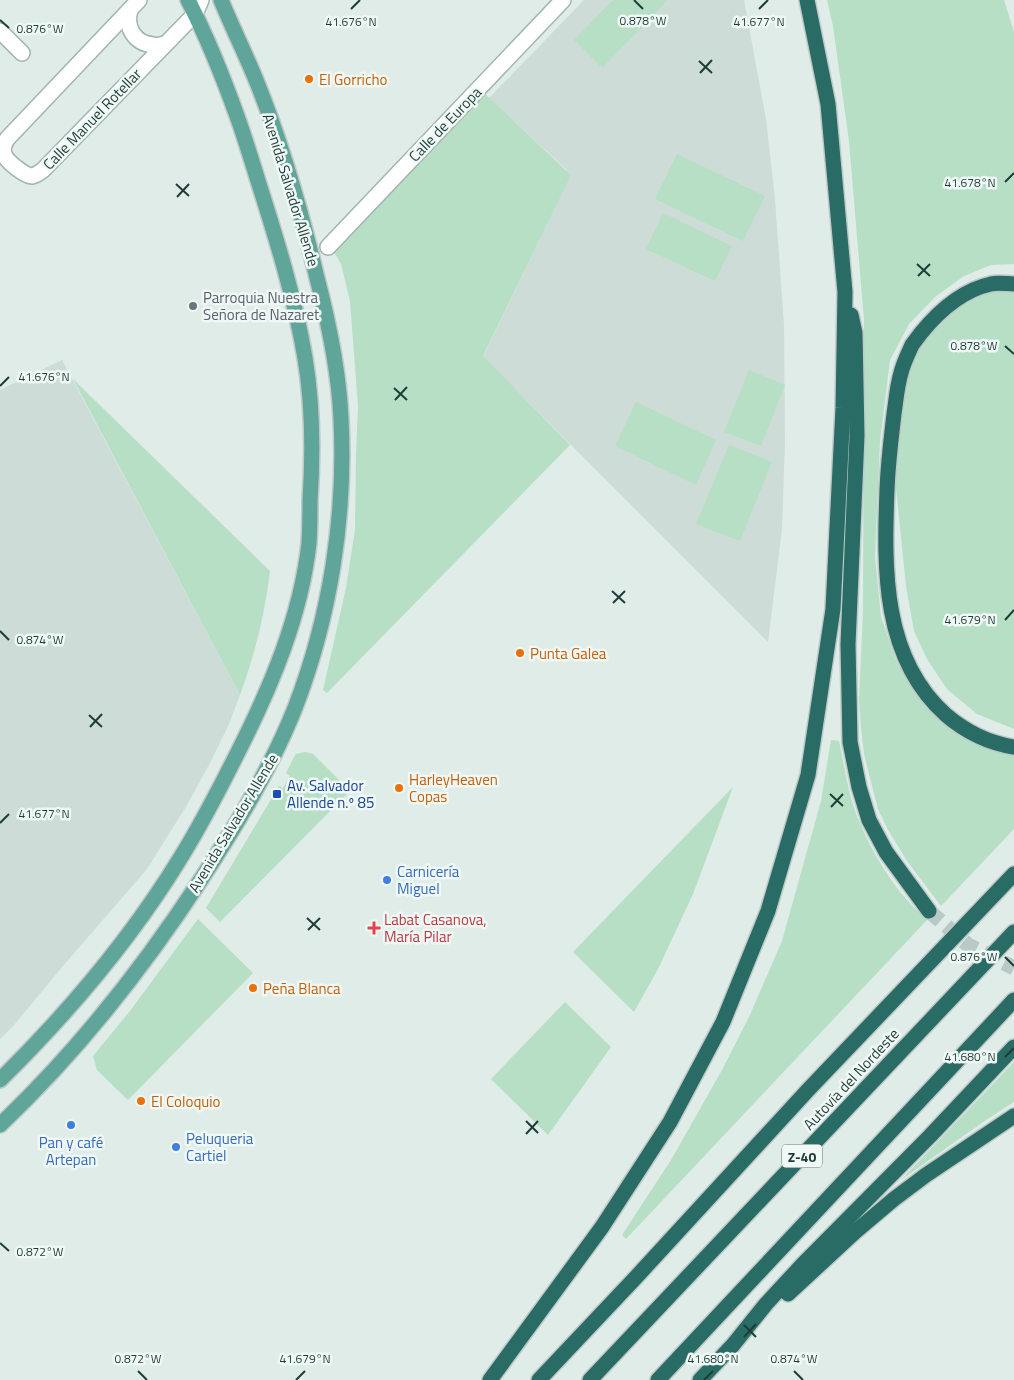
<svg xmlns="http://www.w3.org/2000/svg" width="1014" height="1380" font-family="'Titillium Web',sans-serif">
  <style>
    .built { fill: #cddcd7 }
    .green { fill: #b6dfc5 }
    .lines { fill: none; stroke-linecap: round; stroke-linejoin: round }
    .highway-tunnel { stroke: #b9c9c5; stroke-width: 15; stroke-dasharray: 15 8; stroke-linecap: butt }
    .minor-casing { stroke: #a2b4b0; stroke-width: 18 }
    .major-casing { stroke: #c0c9c7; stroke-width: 18 }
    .highway-casing { stroke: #c0c9c7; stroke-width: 18 }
    .minor { stroke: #fff; stroke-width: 15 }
    .major { stroke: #60a59a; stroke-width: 15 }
    .highway { stroke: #286c65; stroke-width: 15 }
    .ticks { fill: none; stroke: #1f3d38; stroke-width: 2 }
    .food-dot { fill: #e8710a; stroke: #f0f8f5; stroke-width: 2 }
    .worship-dot { fill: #6b7280; stroke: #f0f8f5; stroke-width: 2 }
    .transit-dot { fill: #1a4fb4; stroke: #f0f8f5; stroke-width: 2 }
    .shop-dot { fill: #3f7fe0; stroke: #f0f8f5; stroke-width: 2 }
    .health-dot { fill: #e0444e; stroke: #f0f8f5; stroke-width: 2 }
    .labels { text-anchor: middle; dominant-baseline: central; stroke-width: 5; stroke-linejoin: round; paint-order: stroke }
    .shield { fill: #f0f8f5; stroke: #5e7571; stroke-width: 1 }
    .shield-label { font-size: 14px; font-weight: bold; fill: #1f3d38 }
    .food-label { font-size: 15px; fill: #c56008; stroke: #f0f8f5; text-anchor: start }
    .street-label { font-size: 15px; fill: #1f3d38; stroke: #f0f8f5 }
    .worship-label { font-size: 15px; fill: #5b616d; stroke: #f0f8f5; text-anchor: start }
    .transit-label { font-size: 15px; fill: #164399; stroke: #f0f8f5; text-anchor: start }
    .shop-label { font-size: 15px; fill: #366cbe; stroke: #f0f8f5; text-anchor: start }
    .health-label { font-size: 15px; fill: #be3a42; stroke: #f0f8f5; text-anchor: start }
    .ticks-label { font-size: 12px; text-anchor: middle; fill: #1f3d38; stroke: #f0f8f5; stroke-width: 5; stroke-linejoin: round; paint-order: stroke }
  </style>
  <rect width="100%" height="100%" fill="#dfece8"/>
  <g class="built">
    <path d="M584 0H744L766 119 775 199 784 325 785 442 782 529 768 642 483 357 551 216 567 170 489 98Z"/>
    <path d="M62 360 240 695 229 724 211 761 187 805 147 869 62 967 14 1025 0 1039V390Z"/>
  </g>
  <g class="green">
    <path d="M613 0H668L602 68 574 40Z"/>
    <path d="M827 0H1004L1014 32V264L991 265 964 276 935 297 909 324 890 360 880 441 875 557 881 617 896 660 910 685 926 707 947 725 1014 752V829L941 906 907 861 887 828 878 809 864 754 861 728 859 699 863 612 864 320 849 141 833 26Z"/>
    <path d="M480 89 571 175 483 356 570 445 327 693 323 690 346 588 355 530 356 455 358 406 350 301 341 264 330 245Z"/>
    <path d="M677 154 765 196 743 241 655 199Z"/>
    <path d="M663 213 732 246 715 281 646 249Z"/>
    <path d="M971 291H1014V729L977 714 947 689 927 659 914 631 906 586 891 439 908 356Z"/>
    <path d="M749 370 785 385 761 446 724 432Z"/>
    <path d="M73 379 270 571C265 614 255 654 240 695Z"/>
    <path d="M636 402 716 440 696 485 615 446Z"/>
    <path d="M729 445 772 462 740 541 696 524Z"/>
    <path d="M831 740 839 741C844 763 847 787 854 808 865 839 886 877 908 901 914 908 921 914 927 920L626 1239 622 1235 671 1160 722 1070 749 1017 782 941 821 801Z"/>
    <path d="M305 752 313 754 350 791 220 922 206 908 279 786 283 788 290 776 286 773 294 757 296 754Z"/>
    <path d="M733 787 693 894 658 969 634 1012 573 952Z"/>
    <path d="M198 919 253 973 128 1100 97 1070 93 1056 130 1011Z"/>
    <path d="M565 1002 611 1047 548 1135 491 1079Z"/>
    <path d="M1014 1062V1102L986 1120 901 1180Z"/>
  </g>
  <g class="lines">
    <path class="highway-tunnel" d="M929 911 968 945 1014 968"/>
    <g class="minor-casing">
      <g id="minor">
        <path d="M139 0 7 139C4 144 2 149 4 154 6 161 25 176 32 176 36 175 39 173 43 170L195 14 201 0"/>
        <path d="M130 10C125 27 134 43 153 45 156 46 161 45 164 44"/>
        <path d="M0 31 22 53"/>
        <path d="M328 247 563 0"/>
      </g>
    </g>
    <g class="major-casing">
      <g id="major">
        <path d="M0 1080C68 1013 131 939 181 857 202 823 220 788 238 752 271 687 301 616 309 543 310 529 310 515 310 501 313 454 313 405 305 358 295 299 277 241 259 184 252 162 245 138 237 116 223 77 207 37 188 0"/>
        <path d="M0 1125C77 1052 144 967 202 878 237 824 271 768 295 708 330 617 346 517 341 419 339 372 329 324 317 278 301 211 282 144 256 80 245 53 232 27 221 0"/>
      </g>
    </g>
    <g class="highway-casing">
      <g id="highway">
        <path d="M1014 284C1007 284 998 282 991 284 963 290 939 311 921 333 918 337 915 341 912 345 908 354 903 364 901 373 897 386 896 401 894 414 891 440 888 463 887 490 884 569 882 658 946 715 966 732 988 743 1014 747"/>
        <path d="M851 315 855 333 857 436 848 644 850 742 859 787 869 820 886 852 929 911"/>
        <path d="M788 1294 855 1232 894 1199 926 1175 1014 1116"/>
        <path d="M490 1380 602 1227 670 1122 723 1022 768 911 808 775 833 609 843 408 845 292 828 104 807 0"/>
        <path d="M539 1380 639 1274 808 1090 1014 874"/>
        <path d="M590 1380 1014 932"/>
        <path d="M658 1380 1014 1000"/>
        <path d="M700 1380 733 1345 766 1304 803 1264 930 1136 1014 1047"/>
      </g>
    </g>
    <use href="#minor" class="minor"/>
    <use href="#major" class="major"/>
    <use href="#highway" class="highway"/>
  </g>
  <path class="ticks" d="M634 0 643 9M351 9 360 0M759 9 768 0M0 20 9 28M699 61 712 73M700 73 712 60M1005 182 1014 173M176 184 189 196M177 197 189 184M917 264 930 276M918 276 930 264M1005 346 1014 354M0 386 9 377M394 388 407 400M395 400 407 387M612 591 625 603M613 603 625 591M1005 620 1014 610M0 631 9 640M89 715 102 727M90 727 102 714M830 794 843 806M831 807 843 794M0 823 9 814M307 918 320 930M308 930 320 918M1005 957 1014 966M1005 1057 1014 1048M526 1121 538 1133M526 1134 538 1121M0 1243 9 1251M744 1325 756 1337M744 1337 756 1324M138 1371 147 1380M794 1371 803 1380M296 1380 305 1371M704 1380 713 1371"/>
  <g class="food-dot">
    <circle cx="309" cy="79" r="5"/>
    <circle cx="520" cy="653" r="5"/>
    <circle cx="399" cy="788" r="5"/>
    <circle cx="253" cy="988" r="5"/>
    <circle cx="141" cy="1101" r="5"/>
  </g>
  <circle class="worship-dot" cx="193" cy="306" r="5"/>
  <rect class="transit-dot" x="272" y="789" width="10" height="10" rx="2.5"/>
  <g class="shop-dot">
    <circle cx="387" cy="880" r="5"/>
    <circle cx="71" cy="1125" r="5"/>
    <circle cx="176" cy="1147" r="5"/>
  </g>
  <path class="health-dot" d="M371.5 920.5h5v5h5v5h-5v5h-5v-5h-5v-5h5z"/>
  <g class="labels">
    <rect class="shield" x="782" y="1144.5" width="40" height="23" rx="4"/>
    <g class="shield-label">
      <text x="802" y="1156">Z-40</text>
    </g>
    <g class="food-label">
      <text x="319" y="79">El Gorricho</text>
      <text x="530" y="653">Punta Galea</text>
      <text x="409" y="779">HarleyHeaven<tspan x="409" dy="17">Copas</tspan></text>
      <text x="263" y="988">Peña Blanca</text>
      <text x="151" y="1101">El Coloquio</text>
    </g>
    <g class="street-label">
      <text transform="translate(92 119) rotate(-46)">Calle Manuel Rotellar</text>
      <text transform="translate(445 124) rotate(-46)">Calle de Europa</text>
      <text transform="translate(291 190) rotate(73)">Avenida Salvador Allende</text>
      <text transform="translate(233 823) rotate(-59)">Avenida Salvador Allende</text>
      <text transform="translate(851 1079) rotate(-47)">Autovía del Nordeste</text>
    </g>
    <g class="worship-label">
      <text x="203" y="297">Parroquia Nuestra<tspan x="203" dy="17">Señora de Nazaret</tspan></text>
    </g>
    <g class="transit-label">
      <text x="287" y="785">Av. Salvador<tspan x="287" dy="17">Allende n.º 85</tspan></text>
    </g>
    <g class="shop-label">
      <text x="397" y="871">Carnicería<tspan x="397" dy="17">Miguel</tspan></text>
      <text x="186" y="1138">Peluqueria<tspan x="186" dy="17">Cartiel</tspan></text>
      <text x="71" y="1142" text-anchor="middle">Pan y café<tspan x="71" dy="17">Artepan</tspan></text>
    </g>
    <g class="health-label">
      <text x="384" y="919">Labat Casanova,<tspan x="384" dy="17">María Pilar</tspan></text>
    </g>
  </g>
  <g class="ticks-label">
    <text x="643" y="25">0.878°W</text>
    <text x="351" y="26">41.676°N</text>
    <text x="759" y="26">41.677°N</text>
    <text x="40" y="33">0.876°W</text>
    <text x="970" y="187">41.678°N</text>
    <text x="974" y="350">0.878°W</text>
    <text x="44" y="381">41.676°N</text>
    <text x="970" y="624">41.679°N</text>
    <text x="40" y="644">0.874°W</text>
    <text x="44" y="818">41.677°N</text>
    <text x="974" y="961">0.876°W</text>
    <text x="970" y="1061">41.680°N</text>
    <text x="40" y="1256">0.872°W</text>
    <text x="305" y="1363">41.679°N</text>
    <text x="713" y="1363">41.680°N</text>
    <text x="138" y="1363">0.872°W</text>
    <text x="794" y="1363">0.874°W</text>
  </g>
</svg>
